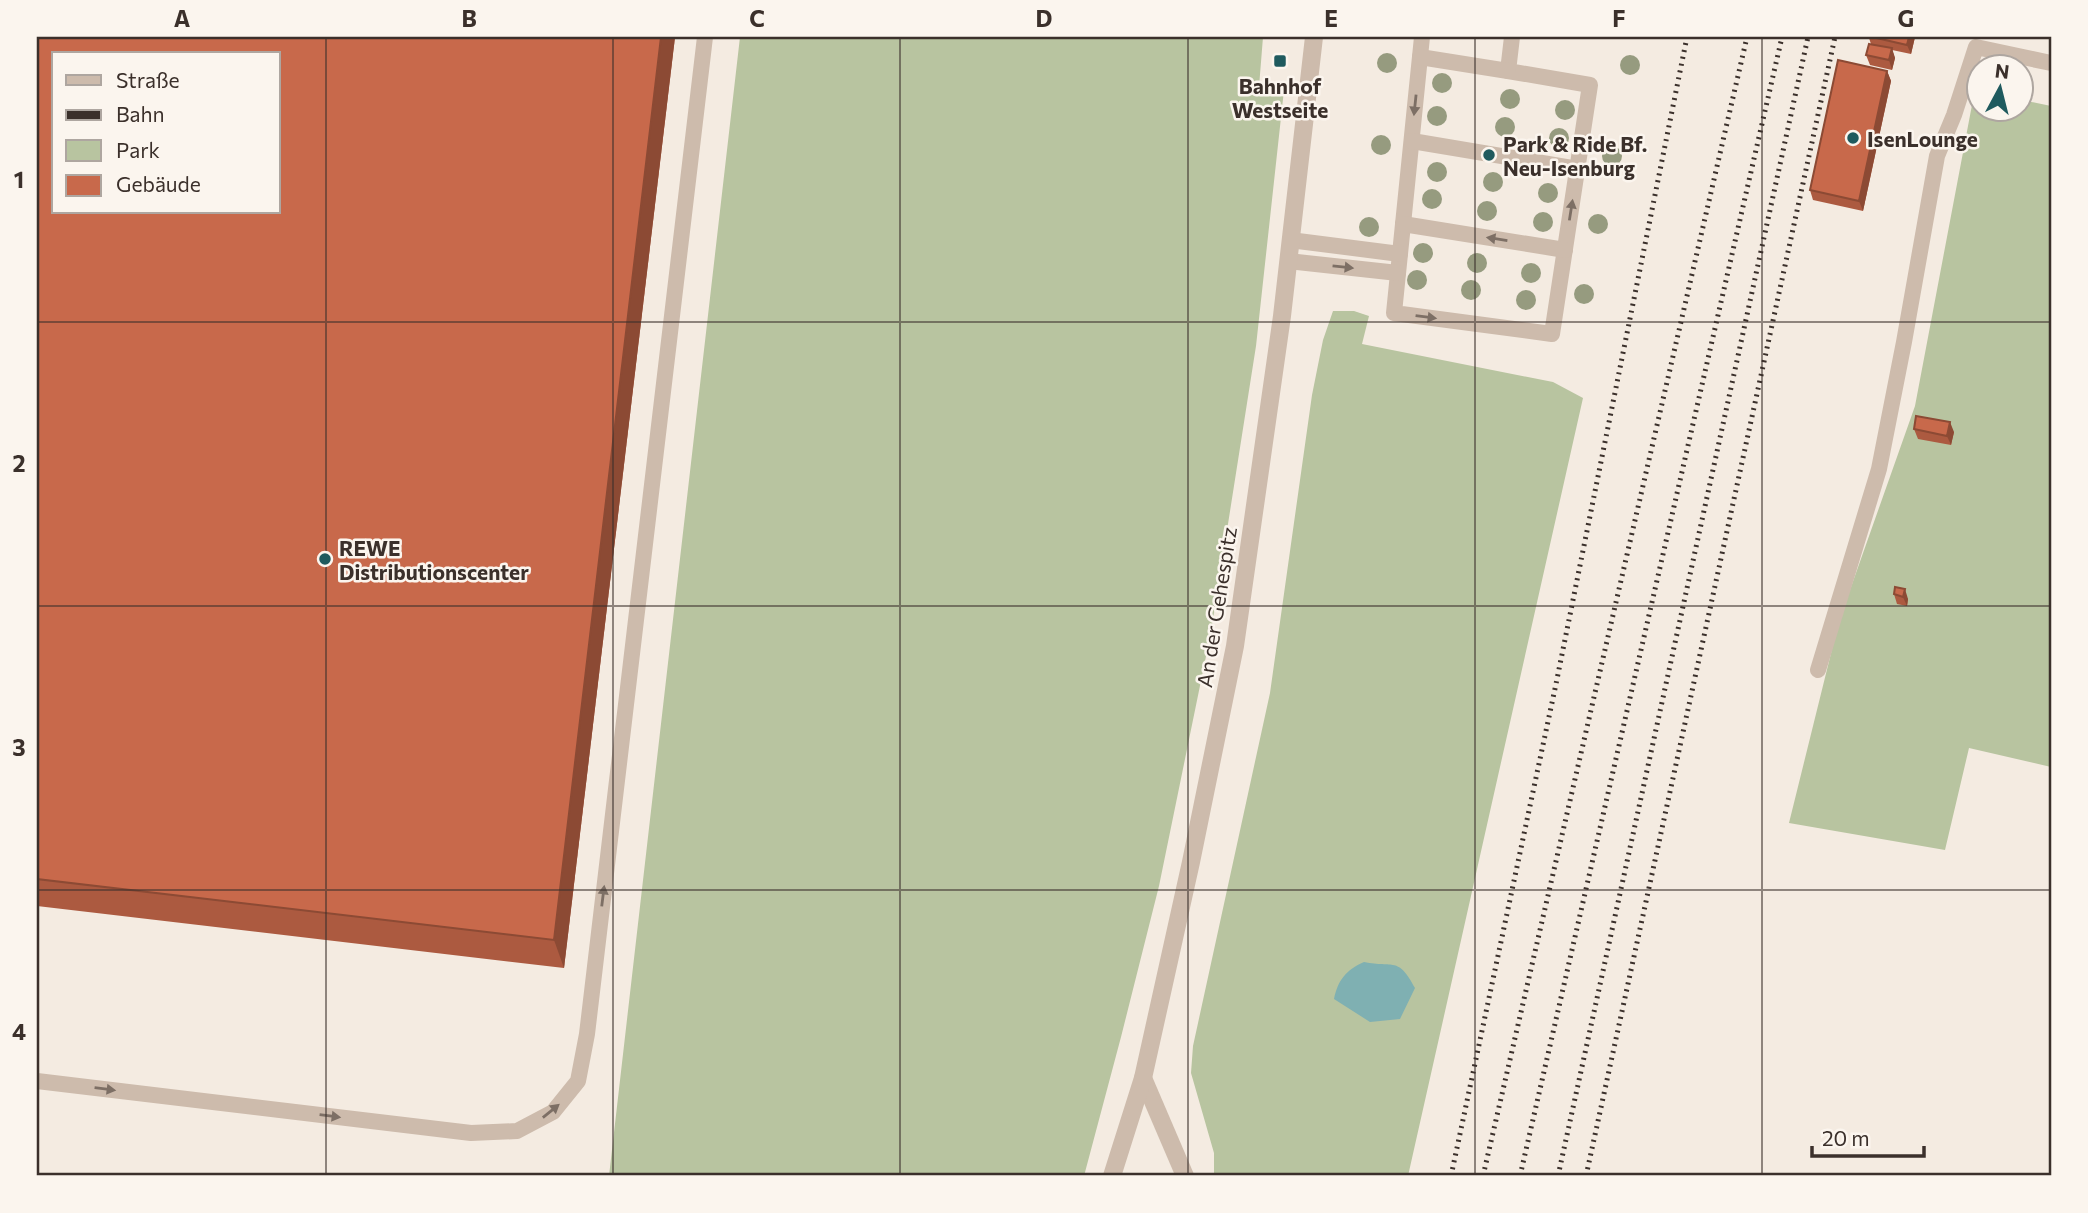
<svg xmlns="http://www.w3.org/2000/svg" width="2088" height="1213" font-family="Commissioner,sans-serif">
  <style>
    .green { fill: #b8c4a0 }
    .water { fill: #7fb0b2 }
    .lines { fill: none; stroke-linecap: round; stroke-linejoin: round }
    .lane { stroke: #cdbbac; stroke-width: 16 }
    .street { stroke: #cdbbac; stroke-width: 18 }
    .rail { stroke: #3b302b; stroke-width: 5; stroke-dasharray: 2 5; stroke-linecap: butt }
    .tree { fill: #969b7f }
    .wall { fill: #ac5a40 }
    .shaded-wall { fill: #8c4a34 }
    .building { fill: #c8694b; stroke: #8c4a34; stroke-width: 2; fill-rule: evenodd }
    .oneway { fill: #7d6f65 }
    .grid { fill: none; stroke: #3b302b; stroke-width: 2; stroke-opacity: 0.55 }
    .poi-dot { fill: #1f5a5e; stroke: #fbf5ee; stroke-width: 2.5 }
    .labels { text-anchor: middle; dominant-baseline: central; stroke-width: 5; stroke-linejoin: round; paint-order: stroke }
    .poi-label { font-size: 21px; font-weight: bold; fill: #3b302b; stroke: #fbf5ee; text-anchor: start }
    .street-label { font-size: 21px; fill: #3b302b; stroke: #fbf5ee }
    .neatline { fill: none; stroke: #3b302b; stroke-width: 2.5 }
    .grid-label { font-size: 23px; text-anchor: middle; font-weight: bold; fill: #3b302b }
  </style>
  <rect width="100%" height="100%" fill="#f4ebe1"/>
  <g class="green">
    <path d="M740 37H1263L1259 87 1284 90 1256 346 1211 632 1159 886 1121 1037 1084 1176H609Z"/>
    <path d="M1975 89 1979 90 1980 108H2022V100L2051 106V767L1969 748 1945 850 1789 823 1839 621 1915 406Z"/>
    <path d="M1333 311H1354L1369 316 1362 344 1553 382 1583 398 1408 1176H1214V1153L1191 1073 1193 1046 1270 693 1312 395 1323 340Z"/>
  </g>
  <path class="water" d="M1364 962C1394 968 1398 956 1415 988L1400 1019 1370 1022 1334 999C1338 980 1346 970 1364 962Z"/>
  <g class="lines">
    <g class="lane">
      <path d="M1422 37 1394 313 1552 334 1590 85 1508 71 1512 37"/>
      <path d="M1420 57 1508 71"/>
      <path d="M1412 141 1578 169"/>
      <path d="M1403 224 1565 250"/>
      <path d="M1290 240 1400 254"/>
      <path d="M1288 261 1398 273"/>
      <path d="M1818 670 1879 469 1904 342 1937 156 1954 115 1976 47 2051 63"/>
      <path d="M37 1081 471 1133 517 1131 553 1112 578 1081 587 1034 705 37"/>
    </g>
    <g class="street">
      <path d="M1143 1078 1185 1176"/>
      <path d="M1112 1176 1143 1078 1191 862 1235 646 1282 316 1314 37"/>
    </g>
    <g class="rail">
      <path d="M1451 1176 1556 684 1687 37"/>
      <path d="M1483 1176 1747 37"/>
      <path d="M1520 1176 1782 37"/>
      <path d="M1558 1176 1808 37"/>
      <path d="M1586 1176 1835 37"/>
    </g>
  </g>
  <g class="tree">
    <circle cx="1387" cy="63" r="10"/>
    <circle cx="1630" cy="65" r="10"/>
    <circle cx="1442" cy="83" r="10"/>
    <circle cx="1510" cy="99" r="10"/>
    <circle cx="1565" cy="110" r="10"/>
    <circle cx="1437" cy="116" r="10"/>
    <circle cx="1505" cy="127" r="10"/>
    <circle cx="1559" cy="138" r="10"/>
    <circle cx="1381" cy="145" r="10"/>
    <circle cx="1612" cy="156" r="10"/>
    <circle cx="1437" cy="172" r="10"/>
    <circle cx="1493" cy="182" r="10"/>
    <circle cx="1548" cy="193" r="10"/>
    <circle cx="1432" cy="199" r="10"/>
    <circle cx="1487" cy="211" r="10"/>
    <circle cx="1543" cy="222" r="10"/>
    <circle cx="1598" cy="224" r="10"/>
    <circle cx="1369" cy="227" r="10"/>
    <circle cx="1423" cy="253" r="10"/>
    <circle cx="1477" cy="263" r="10"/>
    <circle cx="1531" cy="273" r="10"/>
    <circle cx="1417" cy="280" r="10"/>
    <circle cx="1471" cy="290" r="10"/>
    <circle cx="1584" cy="294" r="10"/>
    <circle cx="1526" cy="300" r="10"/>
  </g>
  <g class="wall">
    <path d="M37 37H675L564 968 37 906Z"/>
    <path d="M1866 37H1915L1911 54 1892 50 1895 58 1892 70 1870 65 1866 55 1871 44 1869 38Z"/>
    <path d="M1887 71 1891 81 1863 211 1813 200 1810 190Z"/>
    <path d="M1914 429 1954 432 1951 445 1918 439Z"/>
    <path d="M1895 587 1908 599 1907 606 1897 604 1894 594Z"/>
  </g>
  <g class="shaded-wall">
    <path d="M661 37H675L564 968 554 940Z"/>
    <path d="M1909 37H1915L1911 54 1907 45Z"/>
    <path d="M1892 48 1895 58 1892 70 1889 60Z"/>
    <path d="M1887 71 1891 81 1863 211 1859 201Z"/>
    <path d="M1950 422 1954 432 1951 445 1947 436Z"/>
    <path d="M1905 589 1908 599 1907 606 1903 597Z"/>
  </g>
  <g class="building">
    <path d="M37 37H661L554 940 37 879ZM54 54H278V212H54Z"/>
    <path d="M1872 37H1909L1907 45Z"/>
    <path d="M1869 44 1892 48 1889 60 1866 55Z"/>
    <path d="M1838 60 1887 71 1859 201 1810 190Z"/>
    <path d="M1916 416 1950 422 1947 436 1914 429Z"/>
    <path d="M1895 587 1905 589 1903 597 1894 594Z"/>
  </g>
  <defs><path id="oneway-solid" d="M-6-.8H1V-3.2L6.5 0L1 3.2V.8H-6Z" transform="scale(1.75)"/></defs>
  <g class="oneway">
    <use href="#oneway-solid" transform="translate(1415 105) rotate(96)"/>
    <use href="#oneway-solid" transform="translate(1571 210) rotate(-81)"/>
    <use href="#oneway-solid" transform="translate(1497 239) rotate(-171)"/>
    <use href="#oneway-solid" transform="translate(1343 267) rotate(6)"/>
    <use href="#oneway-solid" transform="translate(1426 317) rotate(7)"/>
    <use href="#oneway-solid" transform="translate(603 896) rotate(-83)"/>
    <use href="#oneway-solid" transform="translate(105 1089) rotate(7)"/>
    <use href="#oneway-solid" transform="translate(551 1111) rotate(-39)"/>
    <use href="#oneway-solid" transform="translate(330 1116) rotate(7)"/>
  </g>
  <path class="grid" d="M326 37V1176M613 37V1176M900 37V1176M1188 37V1176M1475 37V1176M1762 37V1176M37 322H2051M37 606H2051M37 890H2051"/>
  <g class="poi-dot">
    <rect x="1273" y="54" width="14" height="14" rx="3.5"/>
    <circle cx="1853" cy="138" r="7"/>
    <circle cx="1489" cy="155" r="7"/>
    <circle cx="325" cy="559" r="7"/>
  </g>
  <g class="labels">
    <g class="poi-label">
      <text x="1280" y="85" text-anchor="middle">Bahnhof<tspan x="1280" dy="24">Westseite</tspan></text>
      <text x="1867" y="138">IsenLounge</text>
      <text x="1503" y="143">Park &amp; Ride Bf.<tspan x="1503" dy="24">Neu-Isenburg</tspan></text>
      <text x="339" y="547">REWE<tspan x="339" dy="24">Distributionscenter</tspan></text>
    </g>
    <g class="street-label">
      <text transform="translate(1216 607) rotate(-81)">An der Gehespitz</text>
    </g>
  </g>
  <rect width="2088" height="1213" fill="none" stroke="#fbf5ee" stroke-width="77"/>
  <rect x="52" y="52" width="228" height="161" fill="#fbf5ee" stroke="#aea6a0" stroke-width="2"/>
  <rect x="66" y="75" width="35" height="10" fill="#cdbbac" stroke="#aea6a0" stroke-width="2"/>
  <text x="116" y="88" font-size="21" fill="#3b302b">Straße</text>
  <rect x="66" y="110" width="35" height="10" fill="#3b302b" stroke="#aea6a0" stroke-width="2"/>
  <text x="116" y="122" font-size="21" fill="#3b302b">Bahn</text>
  <rect x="66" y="140" width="35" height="21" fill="#b8c4a0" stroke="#aea6a0" stroke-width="2"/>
  <text x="116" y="158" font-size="21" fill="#3b302b">Park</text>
  <rect x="66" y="175" width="35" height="21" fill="#c8694b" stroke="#aea6a0" stroke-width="2"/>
  <text x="116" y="192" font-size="21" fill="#3b302b">Gebäude</text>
  <g transform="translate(2000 88) rotate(7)"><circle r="33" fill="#fbf5ee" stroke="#aea6a0" stroke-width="2"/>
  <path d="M0-5L12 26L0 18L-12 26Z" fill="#1f5a5e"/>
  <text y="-10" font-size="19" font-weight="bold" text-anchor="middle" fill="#3b302b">N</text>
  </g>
  <path d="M1812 1146v10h112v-10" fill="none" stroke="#3b302b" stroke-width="3.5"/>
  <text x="1822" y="1146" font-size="21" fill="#3b302b" stroke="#fbf5ee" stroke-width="5" paint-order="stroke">20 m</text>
  <rect x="38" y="38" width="2012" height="1136" class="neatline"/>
  <g class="grid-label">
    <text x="182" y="27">A</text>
    <text x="469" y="27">B</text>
    <text x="757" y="27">C</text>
    <text x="1044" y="27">D</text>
    <text x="1331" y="27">E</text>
    <text x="1619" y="27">F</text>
    <text x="1906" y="27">G</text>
    <text x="19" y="188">1</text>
    <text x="19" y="472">2</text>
    <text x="19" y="756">3</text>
    <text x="19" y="1040">4</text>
  </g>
</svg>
